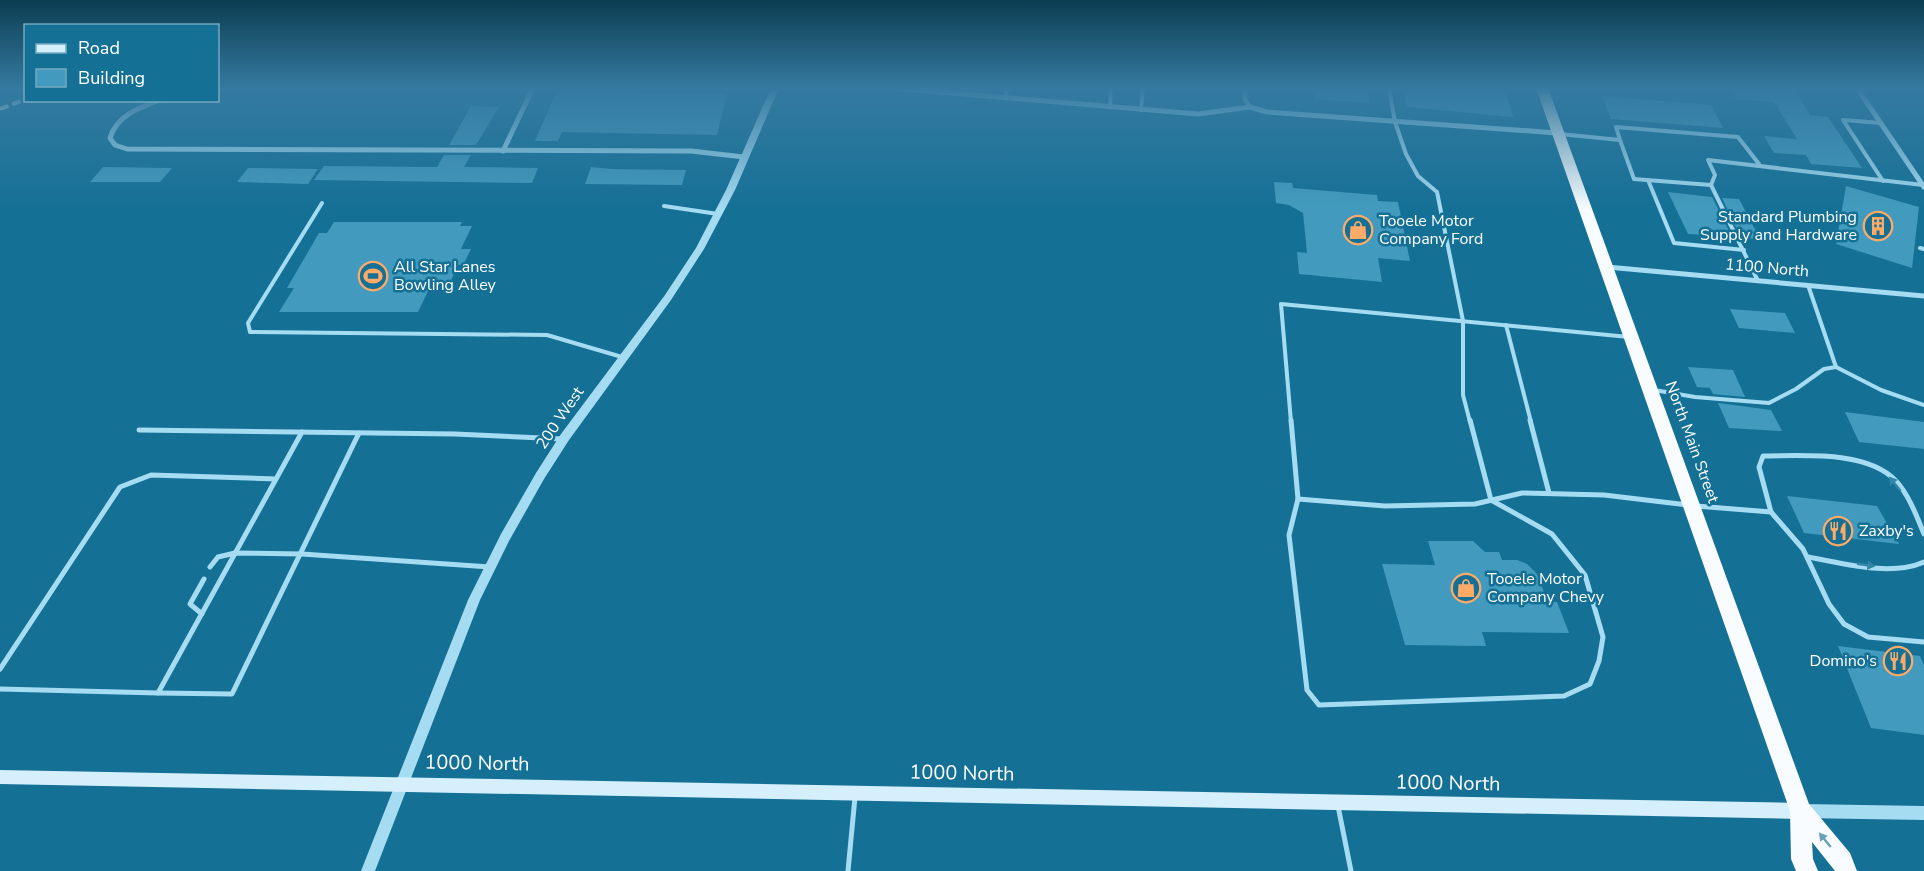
<svg xmlns="http://www.w3.org/2000/svg" width="1924" height="871" font-family="'Nunito Sans',sans-serif">
  <style>
    .building { fill: #429bbe }
    .lines { fill: none; stroke-linecap: round; stroke-linejoin: round }
    .service-far1 { stroke: #a6dcf2; stroke-width: 4 }
    .service { stroke: #a6dcf2; stroke-width: 5 }
    .minor { stroke: #a6dcf2; stroke-width: 5 }
    .tertiary { fill: #a6dcf2; fill-rule: evenodd }
    .secondary { fill: #d5f0fc; fill-rule: evenodd }
    .trunk { fill: #f8fcff; fill-rule: evenodd }
    .rail { stroke: #fff; stroke-width: 4; stroke-dasharray: 9 4; stroke-linecap: butt }
    .oneway { fill: #3286a8 }
    .oneway2 { fill: #64a1bb }
    .labels { text-anchor: middle; dominant-baseline: central; stroke-width: 5; stroke-linejoin: round; paint-order: stroke }
    .poi-label { font-size: 16px; fill: #fff; stroke: #157096; text-anchor: start }
    .street-label { font-size: 16px; fill: #fff; stroke: #157096 }
    .near-street-label { font-size: 20px; fill: #fff; stroke: #157096 }
  </style>
  <rect width="100%" height="100%" fill="#157096"/>
  <g class="building">
    <path d="M558 88 668 94 727 93 717 135 562 132 558 141H535Z"/>
    <path d="M1315 88H1367L1370 103 1314 99Z"/>
    <path d="M1403 88H1460L1506 92 1513 117 1407 107Z"/>
    <path d="M1735 88H1794L1810 115 1828 117 1862 168 1811 164 1806 155 1774 153 1764 136 1797 139 1774 102 1735 99Z"/>
    <path d="M1602 96 1711 105 1723 128 1611 119Z"/>
    <path d="M471 106 499 107 476 145H449Z"/>
    <path d="M444 155H471L464 167 538 168 532 183 314 180 324 166 437 167Z"/>
    <path d="M103 167 172 168 160 182H90Z"/>
    <path d="M591 167 611 169 686 170 682 185 585 184Z"/>
    <path d="M248 168 318 169 308 184 237 182Z"/>
    <path d="M1274 182 1292 183 1293 188 1377 195 1378 201 1398 202 1410 261 1378 258 1382 282 1299 274 1297 252 1307 253 1303 213 1289 205 1276 203Z"/>
    <path d="M1846 186 1919 207 1912 268 1836 244Z"/>
    <path d="M1668 192 1712 197 1732 237 1688 234Z"/>
    <path d="M1722 198 1739 199 1760 239 1741 238Z"/>
    <path d="M334 222H462L460 226H472L461 249H471L463 265H458L447 289H429L418 312H279L294 288H287L319 233H327Z"/>
    <path d="M1730 309 1785 313 1795 333 1739 328Z"/>
    <path d="M1688 367 1733 370 1745 397 1713 394 1710 388 1697 387Z"/>
    <path d="M1718 403 1771 410 1782 431 1729 428Z"/>
    <path d="M1845 412 1924 422V449L1859 442Z"/>
    <path d="M1787 496 1877 506 1899 544 1804 533Z"/>
    <path d="M1428 541H1473L1485 552H1499L1502 560H1517L1527 564 1537 574 1548 602H1557L1569 633 1482 632 1486 646 1405 645 1382 564 1435 565Z"/>
    <path d="M1838 646 1920 656 1924 665V735L1871 728Z"/>
  </g>
  <g class="lines">
    <g class="service-far1">
      <path d="M1244 88 1245 99 1250 107"/>
      <path d="M1389 88 1395 122 1406 154 1418 176 1437 192 1463 321V395L1470 422"/>
      <path d="M1005 98 1007 88"/>
      <path d="M1110 107 1111 88"/>
      <path d="M1141 110 1143 88"/>
      <path d="M1881 123 1843 120 1883 181"/>
      <path d="M1560 134 1620 140 1634 179 1711 185 1715 175 1708 160 1923 185"/>
      <path d="M1620 140 1616 127 1738 137 1759 164"/>
      <path d="M1648 180 1674 243 1744 250"/>
      <path d="M1711 185 1758 281"/>
      <path d="M322 203 248 323 250 332 547 335 622 357"/>
      <path d="M664 206 718 214"/>
      <path d="M1920 248 1924 249"/>
      <path d="M1506 325 1531 422"/>
      <path d="M1836 367 1881 390 1924 405"/>
      <path d="M1654 390 1695 397 1769 403 1796 389 1824 369 1836 367 1808 285"/>
      <path d="M1291 422 1281 304 1629 337"/>
    </g>
    <g class="service">
      <path d="M1291 420 1298 499 1385 506 1475 504 1522 493 1604 495 1688 505"/>
      <path d="M1530 420 1549 493"/>
      <path d="M139 430 455 434 564 439"/>
      <path d="M1298 499 1289 535 1307 690 1319 705 1564 696 1590 684 1599 661 1603 637 1585 575 1552 534 1491 500 1470 420"/>
      <path d="M1696 506 1771 512 1803 549 1829 604 1844 624 1868 637 1924 642"/>
      <path d="M1771 512 1759 467 1763 456C1802 456 1867 450 1896 481 1909 495 1917 517 1924 534"/>
      <path d="M1808 557C1843 563 1890 577 1924 562"/>
      <path d="M210 567 218 557 235 553 302 554 490 567"/>
      <path d="M202 614 190 604 204 579"/>
      <path d="M0 669 120 487 151 475 276 479"/>
      <path d="M0 689 158 693 302 432"/>
      <path d="M158 693 232 694 359 433"/>
      <path d="M1338 806 1351 871"/>
      <path d="M848 871 855 797"/>
    </g>
    <g class="minor">
      <path d="M893 88 1198 114 1250 107 1267 112 1557 133"/>
      <path d="M1857 88 1924 187"/>
      <path d="M160 100C139 108 117 115 110 138L115 145 127 149 691 151 744 157"/>
      <path d="M503 151 533 88"/>
      <path d="M1607 267 1924 296"/>
    </g>
    <g class="tertiary">
      <path d="M771 88H779L735 190 704 249 671 300 569 440 544 479 509 541 480 600 375 871H361L468 600 501 534 536 473 561 434 665 295 696 248 726 190Z"/>
      <path d="M1801 804 1924 806V820L1801 818 1796 816 1794 811 1796 806Z"/>
    </g>
    <path class="secondary" d="M0 770 1801 803 1806 806 1809 811 1806 816 1801 819 0 784Z"/>
    <path class="trunk" d="M1536 88H1548L1809 804 1850 853 1857 871H1835L1812 842 1813 859 1818 871H1796L1791 859 1790 811Z"/>
    <path class="rail" d="M0 109 26 99"/>
  </g>
  <defs><path id="oneway-solid" d="M-6-.8H1V-3.2L6.5 0L1 3.2V.8H-6Z" transform="scale(1.5)"/></defs>
  <g class="oneway">
    <use href="#oneway-solid" transform="translate(1895 484) rotate(-129)"/>
    <use href="#oneway-solid" transform="translate(1866 565) rotate(8)"/>
  </g>
  <use class="oneway2" href="#oneway-solid" transform="translate(1825 840) rotate(-129)"/>
  <linearGradient id="sky" x2="0" y2="1"><stop stop-color="#0c3e52"/><stop offset="0.42" stop-color="#357aa0"/><stop offset="1" stop-color="#357aa0" stop-opacity="0"/></linearGradient>
  <rect width="1924" height="210" fill="url(#sky)"/>
  <defs>
    <g id="building-ring" transform="scale(1.5)"><circle r="9.5" fill="#157096" stroke="#ffaa67" stroke-width="1.5"/><path d="M-4-6H4V6H1V3H-1V6H-4ZM-2.5-4.3h1.7v1.8h-1.7ZM.8-4.3h1.7v1.8H.8ZM-2.5-1h1.7V.8h-1.7ZM.8-1h1.7V.8H.8Z" fill="#ffaa67"/></g>
    <g id="shop-ring" transform="scale(1.5)"><circle r="9.5" fill="#157096" stroke="#ffaa67" stroke-width="1.5"/><path d="M-5-2.5h2.3a2.7 3.5 0 0 1 5.4 0H5L5.5 6h-11ZM-1.5-2.5h3a1.5 2.3 0 0 0-3 0Z" fill="#ffaa67"/></g>
    <g id="stadium-ring" transform="scale(1.5)"><circle r="9.5" fill="#157096" stroke="#ffaa67" stroke-width="1.5"/><path d="M0-5a6.5 5 0 1 0 0 10a6.5 5 0 1 0 0-10ZM-3.5-1.8h7v3.6h-7Z" fill="#ffaa67"/></g>
    <g id="restaurant-ring" transform="scale(1.5)"><circle r="9.5" fill="#157096" stroke="#ffaa67" stroke-width="1.5"/><path d="M-5-6h1v4h1v-4h1v4h1v-4h1v5L-1.5 .5V6h-2V.5L-5-1ZM5-6V6H3V1.5H1.5Q1.5-4 5-6Z" fill="#ffaa67"/></g>
  </defs>
  <g fill-rule="evenodd">
    <use href="#building-ring" x="1878" y="226"/>
    <use href="#shop-ring" x="1358" y="230"/>
    <use href="#stadium-ring" x="373" y="276"/>
    <use href="#restaurant-ring" x="1838" y="531"/>
    <use href="#shop-ring" x="1466" y="588"/>
    <use href="#restaurant-ring" x="1898" y="661"/>
  </g>
  <g class="labels">
    <g class="poi-label">
      <text x="1857" y="217" text-anchor="end">Standard Plumbing<tspan x="1857" dy="18">Supply and Hardware</tspan></text>
      <text x="1379" y="221">Tooele Motor<tspan x="1379" dy="18">Company Ford</tspan></text>
      <text x="394" y="267">All Star Lanes<tspan x="394" dy="18">Bowling Alley</tspan></text>
      <text x="1859" y="531">Zaxby's</text>
      <text x="1487" y="579">Tooele Motor<tspan x="1487" dy="18">Company Chevy</tspan></text>
      <text x="1877" y="661" text-anchor="end">Domino's</text>
    </g>
    <g class="street-label">
      <text transform="translate(1767 268) rotate(5)">1100 North</text>
      <text transform="translate(560 418) rotate(-56)">200 West</text>
      <text transform="translate(1692 442) rotate(70)">North Main Street</text>
    </g>
    <g class="near-street-label">
      <text transform="translate(477 763) rotate(1)">1000 North</text>
      <text transform="translate(962 773) rotate(1)">1000 North</text>
      <text transform="translate(1448 783) rotate(1)">1000 North</text>
    </g>
  </g>
  <rect x="24" y="24" width="195" height="78" fill="#157096" stroke="#73a9c0" stroke-width="1.5"/>
  <rect x="36" y="44" width="30" height="9" fill="#d5f0fc" stroke="#73a9c0" stroke-width="1.5"/>
  <text x="78" y="54" font-size="18" fill="#ffffff">Road</text>
  <rect x="36" y="69" width="30" height="18" fill="#429bbe" stroke="#73a9c0" stroke-width="1.5"/>
  <text x="78" y="84" font-size="18" fill="#ffffff">Building</text>
</svg>
